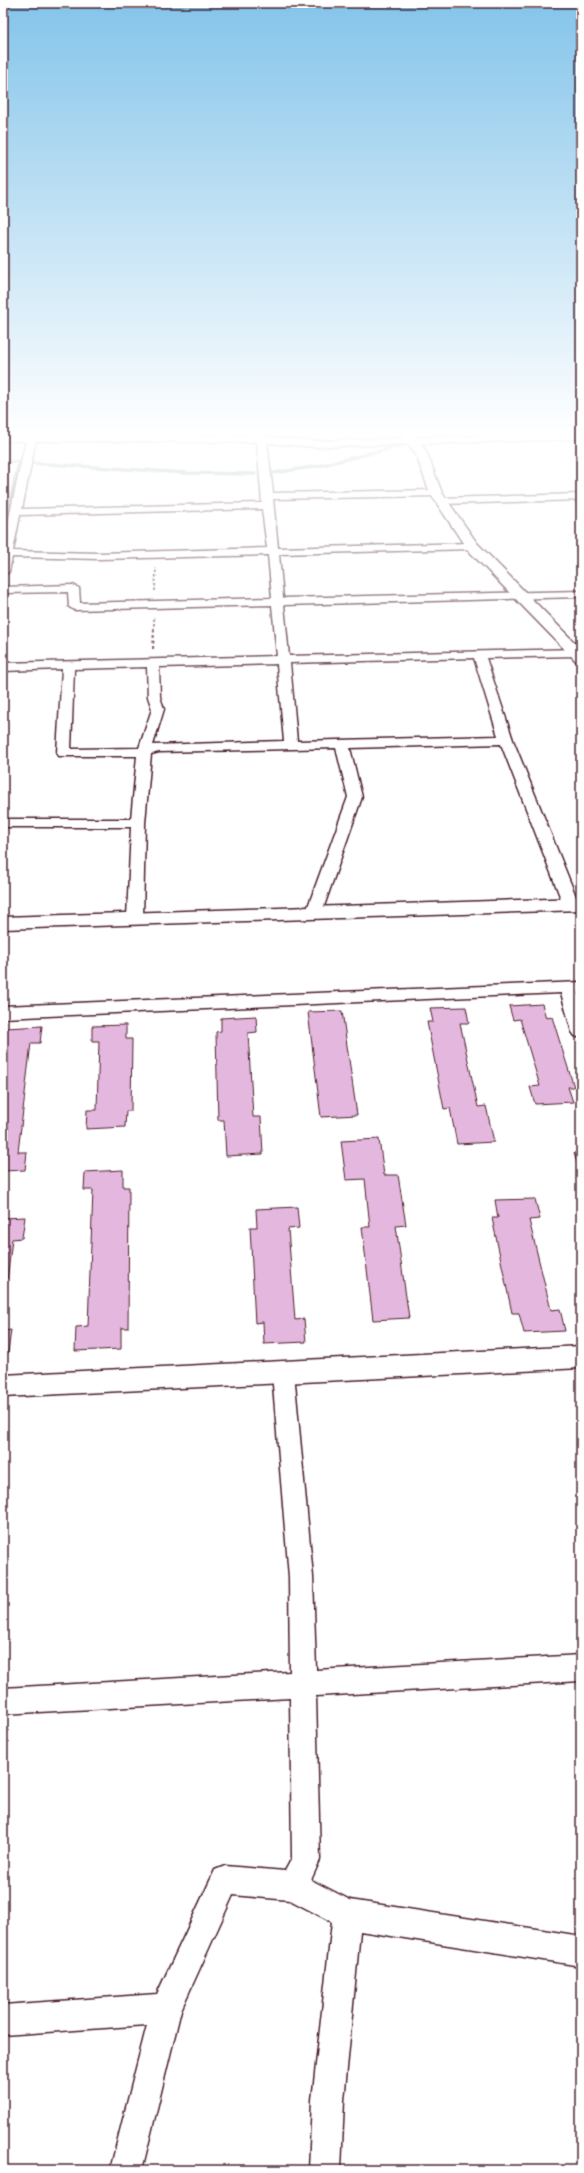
<svg xmlns="http://www.w3.org/2000/svg" width="584" height="2173" font-family="'Balsamiq Sans',sans-serif">
  <style>
    .lines { fill: none; stroke-linecap: round; stroke-linejoin: round }
    .stream { stroke: #7390a0; stroke-width: 3.5 }
    .building { fill: #e4b8de; stroke: #4a1f2b }
    .minor-casing { stroke: #4a1f2b; stroke-width: 3 }
    .tertiary-casing { stroke: #4a1f2b; stroke-width: 3 }
    .secondary-casing { stroke: #4a1f2b; stroke-width: 3 }
    .path-far1 { stroke: #4a1f2b; stroke-width: 1.5; stroke-dasharray: 2.5 2; stroke-linecap: butt }
    .path { stroke: #4a1f2b; stroke-width: 2; stroke-dasharray: 3 2.5; stroke-linecap: butt }
    .minor { fill: #fff; fill-rule: evenodd }
    .tertiary { fill: #fff; fill-rule: evenodd }
    .secondary { fill: #fff; fill-rule: evenodd }
  </style>
  <rect width="100%" height="100%" fill="#fff"/>
  <filter id="ink" filterUnits="userSpaceOnUse"><feTurbulence type="fractalNoise" baseFrequency=".025" numOctaves="2"/><feDisplacementMap in="SourceGraphic" scale="8" xChannelSelector="R" yChannelSelector="G"/><feConvolveMatrix kernelMatrix="1 2 1 2 8 2 1 2 1" color-interpolation-filters="sRGB"/></filter>
  <g filter="url(#ink)">
    <g class="lines">
      <g class="stream">
        <path d="M426 436 445 430"/>
        <path d="M3 461 19 462 3 532"/>
        <path d="M31 463 188 473 255 474"/>
        <path d="M267 474 318 466 400 446"/>
      </g>
    </g>
    <g class="building">
      <path d="M542 1004 546 1018 552 1017 574 1087H568L573 1102 535 1104 530 1087 540 1086 520 1019 513 1020 509 1006Z"/>
      <path d="M466 1007 469 1023H460L478 1107 486 1106 494 1142 457 1144 450 1108 444 1109 427 1022H433L430 1008Z"/>
      <path d="M342 1011 357 1115 321 1117 308 1012Z"/>
      <path d="M256 1016 257 1032 248 1033 253 1117H261L263 1154 226 1156 224 1120H218L216 1032 221 1031V1018Z"/>
      <path d="M126 1025V1039H132L131 1111H126L125 1127 86 1129 87 1110H97L99 1041H92V1026Z"/>
      <path d="M42 1026 40 1043H31L18 1152H27L25 1170 3 1171V1042L6 1028Z"/>
      <path d="M379 1139 384 1175H398L406 1225 396 1226 409 1318 373 1320 362 1227H370L365 1179 346 1180 341 1141Z"/>
      <path d="M581 1152V1170H579L574 1153Z"/>
      <path d="M123 1170V1187H129L128 1328H121V1349L75 1351 76 1327 88 1326 93 1190H84L85 1172Z"/>
      <path d="M535 1199 540 1219 529 1220 551 1310 560 1309 565 1331 524 1333 519 1313H512L492 1218H498L495 1200Z"/>
      <path d="M297 1207 299 1228 288 1229 295 1320 304 1319 306 1342 264 1344 263 1322 255 1323 250 1227H257L256 1209Z"/>
      <path d="M25 1217 22 1238 12 1239 3 1316V1218Z"/>
      <path d="M11 1330 8 1353H3V1331Z"/>
    </g>
    <g class="lines">
      <g class="minor-casing">
        <g id="minor">
          <path d="M28 430H38L22 509 262 503 257 443 251 439 250 430H260L261 437 267 441 273 493 436 490 441 493 436 496 273 499 278 548 472 543 477 546 472 549 279 554 283 598 581 591V597L284 605 289 656 579 649 581 652 575 656 486 658 513 740 579 904 577 907H565L563 904 501 744 350 748 362 797 322 912 320 915H308L306 912 348 797 336 748 159 752 151 754 145 823 143 918 141 921H129L127 918 131 827H3V819H131L137 756H59L57 753 62 669 3 671V663L277 656 272 605 75 610 69 607 68 592 3 593V587L73 585 79 588 80 603 272 598 268 555 99 559 12 557 9 572 3 575V546ZM262 509 267 548 99 553 13 551 20 515ZM474 658 498 736 297 741 290 663ZM277 664 284 741 153 745 164 709 160 697 159 667ZM147 667 148 697 152 709 139 748 71 749 74 669Z"/>
          <path d="M182 430H192L189 440H183Z"/>
          <path d="M581 494V500L441 504 436 501 441 498Z"/>
          <path d="M581 982V992L578 993 581 1003V1038L575 1036 572 1032 561 993 3 1018V1006Z"/>
          <path d="M283 1364 291 1367 294 1373 313 1577 316 1670 581 1655V1681L316 1696 320 1860 311 1880 350 1900 581 1936V1966L360 1931 344 2100 341 2170H309L312 2100 332 1922 290 1900 233 1895 181 2010 142 2170H110L147 2025 3 2035V2005L157 1994 215 1870 225 1866 285 1871 292 1858 290 1698 3 1714V1688L290 1672 289 1577 272 1373 275 1367Z"/>
        </g>
      </g>
      <g class="tertiary-casing">
        <g id="tertiary">
          <path d="M402 430H414L417 440 426 451 442 493 477 543 581 649V663L576 661 467 549 430 493 415 452 405 441Z"/>
          <path d="M581 898V910L3 929V917Z"/>
          <path d="M581 1346V1368L3 1397V1375Z"/>
        </g>
      </g>
      <g class="secondary-casing">
        <path id="secondary" d="M581 433V439L315 447 256 442 3 441V435L256 436 315 441Z"/>
      </g>
      <g class="path-far1">
        <path d="M155 591 156 568"/>
        <path d="M154 630V618"/>
      </g>
      <path class="path" d="M153 649 154 629"/>
      <use href="#minor" class="minor"/>
      <use href="#tertiary" class="tertiary"/>
      <use href="#secondary" class="secondary"/>
    </g>
  </g>
  <linearGradient id="sky" x2="0" y2="1"><stop stop-color="#84c4ea"/><stop offset="0.59" stop-color="#fff"/><stop offset="1" stop-color="#fff" stop-opacity="0"/></linearGradient>
  <rect width="584" height="734" fill="url(#sky)"/>
  <rect width="584" height="2173" fill="none" stroke="#fff" stroke-width="16"/>
  <rect x="8" y="8" width="568" height="2157" fill="none" stroke="#4a1f2b" stroke-width="1.5" filter="url(#ink)"/>
</svg>
